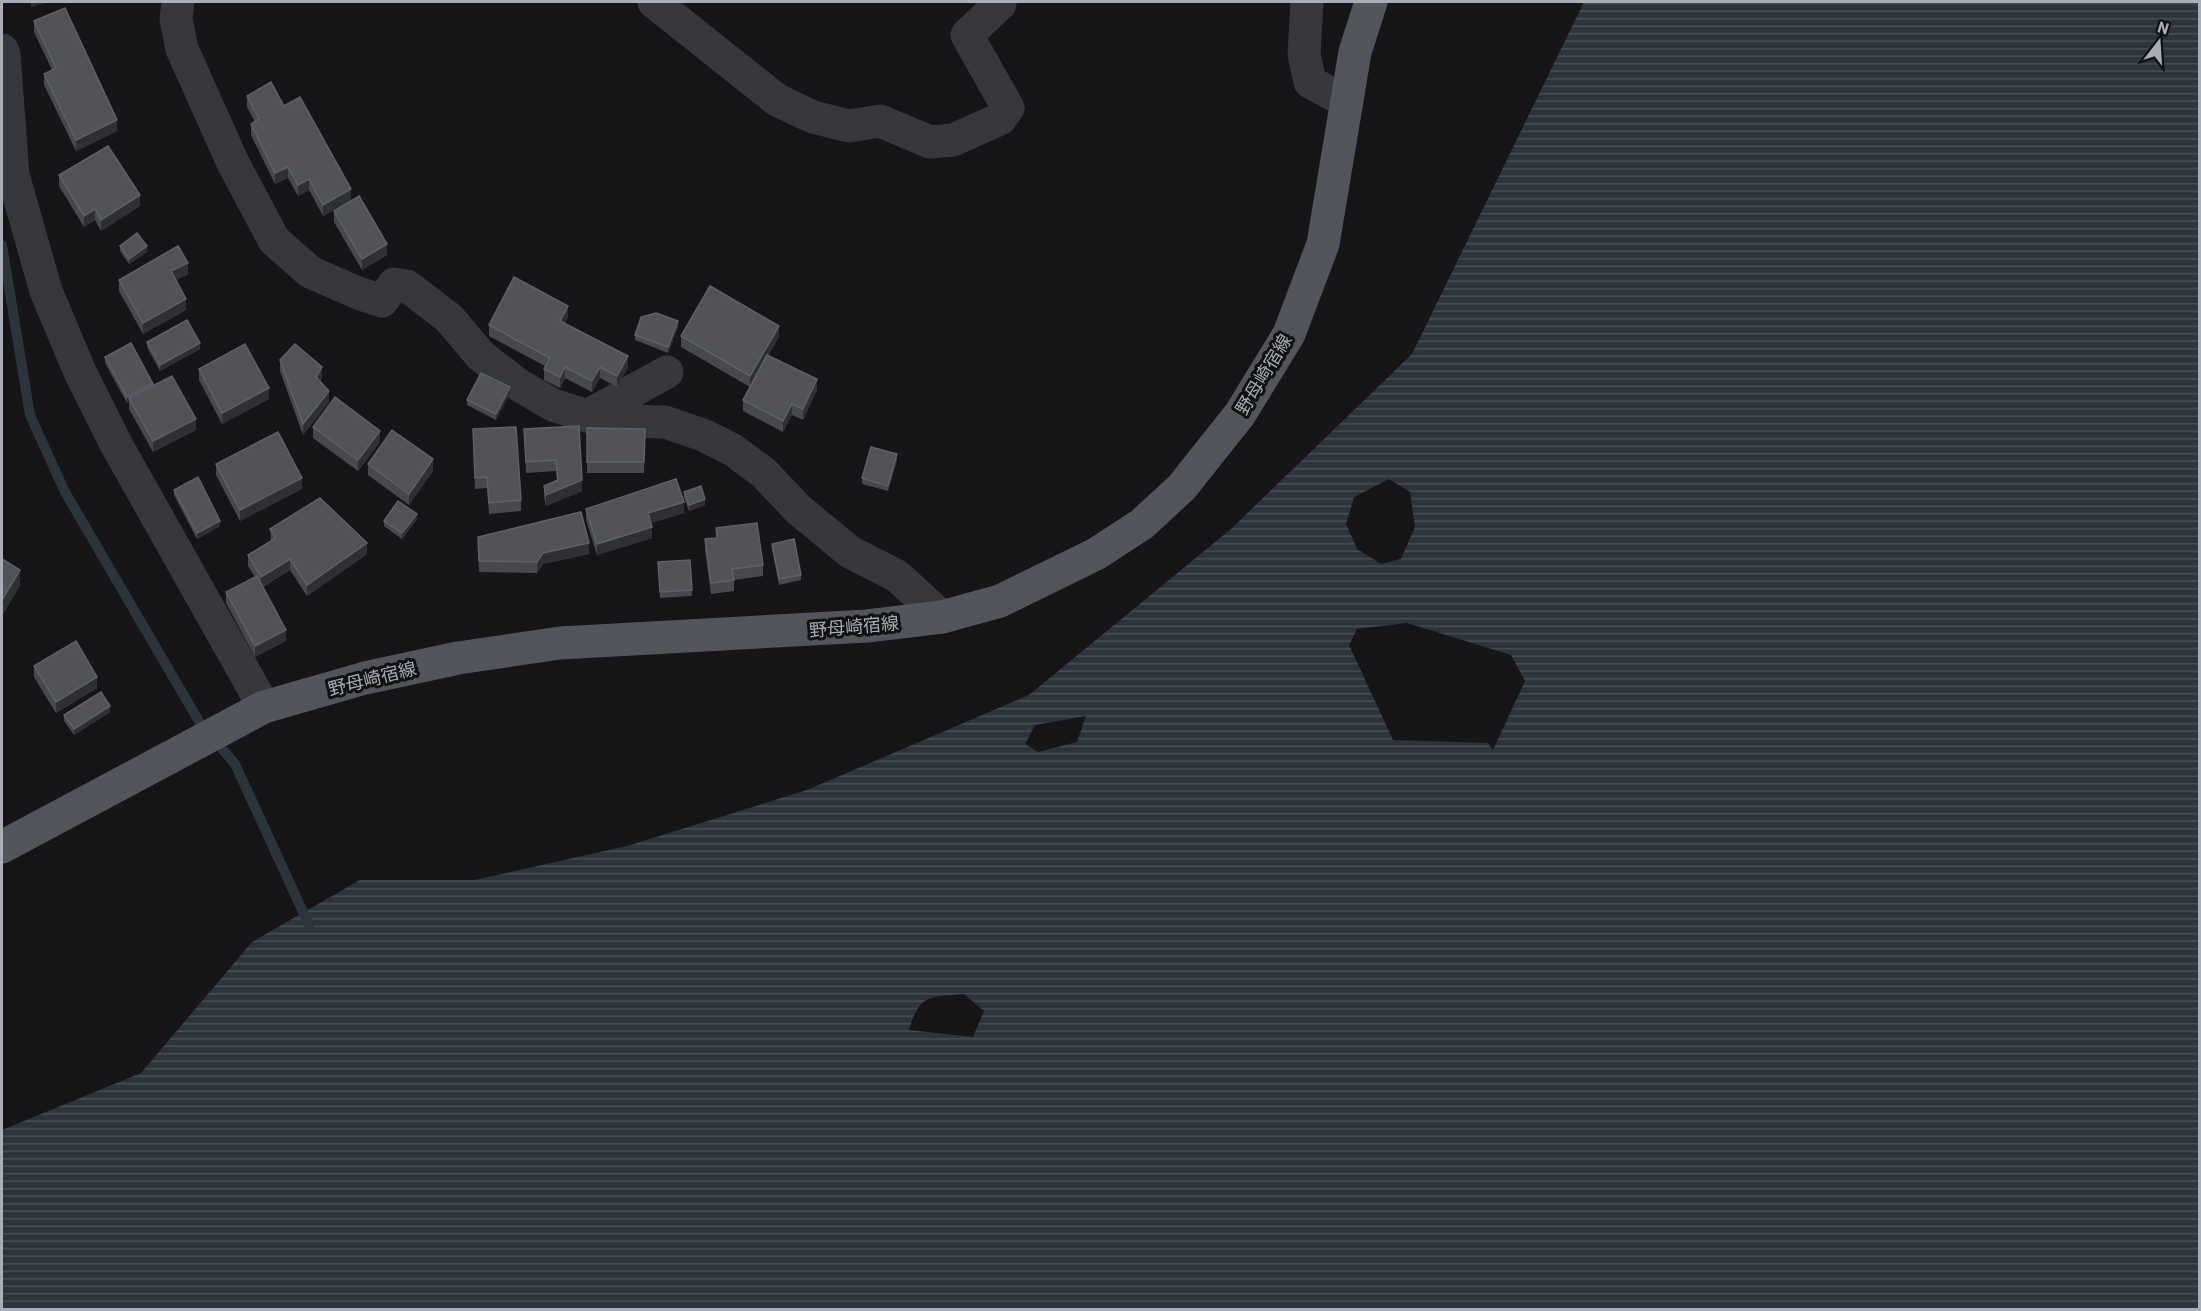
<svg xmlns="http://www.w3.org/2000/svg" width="2201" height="1311" font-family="Barlow,'Noto Sans JP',sans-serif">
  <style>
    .water { fill: url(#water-rules); fill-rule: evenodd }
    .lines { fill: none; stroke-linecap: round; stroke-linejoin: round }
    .stream { stroke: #2c353c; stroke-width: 10 }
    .minor { stroke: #37383d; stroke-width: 33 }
    .major { stroke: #53555c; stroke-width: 33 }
    .wall { fill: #47494d }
    .shaded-wall { fill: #2f3033 }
    .building { fill: #525359; stroke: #5f6168; stroke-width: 1.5 }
    .labels { text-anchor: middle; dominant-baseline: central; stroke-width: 6; stroke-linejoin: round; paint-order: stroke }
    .street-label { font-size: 18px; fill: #a8adb8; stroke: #111113 }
  </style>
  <defs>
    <pattern id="water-rules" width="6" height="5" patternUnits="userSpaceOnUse" patternTransform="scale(1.5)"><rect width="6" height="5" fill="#2c353c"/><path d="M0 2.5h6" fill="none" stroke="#485056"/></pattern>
  </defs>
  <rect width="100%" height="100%" fill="#161618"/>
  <path class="water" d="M1584 2H2199V1309H2V1130L141 1073 252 942 360 880H475L627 846 807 790 1029 695 1231 529 1412 354ZM1389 479 1410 492 1415 527 1401 559 1381 564 1357 549 1346 524 1354 497ZM1407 623 1511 655 1525 681 1493 750 1488 743 1393 740 1349 645 1357 629ZM1086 716 1077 742 1038 752 1025 744 1035 725ZM964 994 984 1011 973 1037 909 1030C919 994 930 997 964 994Z"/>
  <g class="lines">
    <path class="stream" d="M2 245 30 415 65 492 200 723 235 764 309 925"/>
    <g class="minor">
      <path d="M178 2 176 19 182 49 233 163 274 240 310 272 358 293 382 301 394 284 407 286 449 318 481 356 519 385 553 405 587 416 628 421 665 422 703 435 733 450 764 473 798 509 850 552 897 576 942 617"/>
      <path d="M654 2 777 100 813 117 849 126 880 121 930 142 953 140 1000 119 1008 108 967 35 1000 4"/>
      <path d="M1307 2 1304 55 1310 82 1347 102"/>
      <path d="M2 50 4 54 13 175 46 291 80 372 116 444 264 707"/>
      <path d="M587 416 667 372"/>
    </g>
    <path class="major" d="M2 847 264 707 365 678 458 658 560 643 867 626 942 617 1000 601 1096 554 1142 524 1182 487 1240 414 1289 334 1323 244 1355 52 1371 2"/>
  </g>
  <g class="wall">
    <path d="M34 21 117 131 76 151 44 85V74L52 70 34 32Z"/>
    <path d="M247 96 284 106 351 200 323 216 309 190 298 196 288 178 275 184 251 135V124L255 122 247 107Z"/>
    <path d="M59 175 140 206 101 231 95 220 84 227 59 186Z"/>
    <path d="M334 211 387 255 362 270 334 222Z"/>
    <path d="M120 246 147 252 129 264 120 251Z"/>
    <path d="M188 274 176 280 186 310 143 334 119 291V280Z"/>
    <path d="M568 317 564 324 628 367 617 387 600 378 592 392 565 378 560 388 544 380V369L545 366 489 336V325Z"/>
    <path d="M678 327 668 353 635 340V335Z"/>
    <path d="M681 336 779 337 768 356 817 390 803 420 792 415 783 432 743 411V400L750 387 681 347Z"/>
    <path d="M147 342 200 349 160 371 147 347Z"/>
    <path d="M105 357 153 386 196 430 153 452 129 409V402L127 403 105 363Z"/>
    <path d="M280 360 322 378 320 382 329 402 303 435 280 371Z"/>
    <path d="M199 369 269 399 222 424 199 380Z"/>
    <path d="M510 393 496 420 467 405V400Z"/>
    <path d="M579 426 582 491 546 506 544 497V486L557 481 556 471 526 473 524 429Z"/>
    <path d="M313 427 380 442 358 471 313 438Z"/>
    <path d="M587 428 645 429 644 473H587Z"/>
    <path d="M473 429 521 500V511L489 514 487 488 475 489Z"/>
    <path d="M897 460 888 491 862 484V478Z"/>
    <path d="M216 464 302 489 240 521 216 475Z"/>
    <path d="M368 464 433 471 409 505 368 475Z"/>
    <path d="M174 490 220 526 197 539 174 495Z"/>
    <path d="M684 492 705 505 689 511 684 498Z"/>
    <path d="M586 509 684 513 651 523 652 538 597 555 586 520Z"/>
    <path d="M417 519 402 539 384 526V521Z"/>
    <path d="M716 528 763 565V576L734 580V591L711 594 705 550V539L716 538Z"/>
    <path d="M270 529 367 554 307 596 290 570 263 587 286 641 255 657 226 603V592L255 577 248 566V555L271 541Z"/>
    <path d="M478 537 589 554 543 564 537 573 479 572Z"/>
    <path d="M772 544 801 575V580L779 585 772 549Z"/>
    <path d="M690 560 692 596 660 598 658 562Z"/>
    <path d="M34 666 97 688 56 713 34 677Z"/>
    <path d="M110 712 74 735 64 721V715Z"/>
  </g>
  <g class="shaded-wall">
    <path d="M31 2H49L31 7Z"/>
    <path d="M117 120V131L76 151V140Z"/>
    <path d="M288 167V178L275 184V173Z"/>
    <path d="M309 179V190L298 196V185Z"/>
    <path d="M351 189V200L323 216V205Z"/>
    <path d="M140 195V206L101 231V220Z"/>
    <path d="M95 209V220L84 227V216Z"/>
    <path d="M387 244V255L362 270V259Z"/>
    <path d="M147 246V252L129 264V259Z"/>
    <path d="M188 263V274L171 282V271Z"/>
    <path d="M186 299V310L143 334V323Z"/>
    <path d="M568 306V317L560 332V321Z"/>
    <path d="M678 321V327L668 353V347Z"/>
    <path d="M779 326V337L750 387V376Z"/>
    <path d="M200 343V349L160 371V365Z"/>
    <path d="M628 356V367L617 387V376Z"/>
    <path d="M322 367V378L316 388V377Z"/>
    <path d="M565 367V378L560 388V377Z"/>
    <path d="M600 367V378L592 392V381Z"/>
    <path d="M817 379V390L803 420V409Z"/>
    <path d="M153 384V389L129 398V402L127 403V397Z"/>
    <path d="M510 387V393L496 420V414Z"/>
    <path d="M269 388V399L222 424V413Z"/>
    <path d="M329 391V402L303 435V424Z"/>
    <path d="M792 404V415L783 432V421Z"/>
    <path d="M196 419V430L153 452V441Z"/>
    <path d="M380 431V442L358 471V460Z"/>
    <path d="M897 454V460L888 491V486Z"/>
    <path d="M433 459V471L409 505V494Z"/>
    <path d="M302 478V489L240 521V510Z"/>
    <path d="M582 480V491L546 506V495Z"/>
    <path d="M705 499V505L689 511V505Z"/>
    <path d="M684 502V513L648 524V513Z"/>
    <path d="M417 514V519L402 539V533Z"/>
    <path d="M220 521V526L197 539V533Z"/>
    <path d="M652 527V538L597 555V544Z"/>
    <path d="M367 543V554L307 596V585Z"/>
    <path d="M589 543V554L543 564 537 573V562L543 553Z"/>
    <path d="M290 559V570L261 588V577Z"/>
    <path d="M20 570V586L2 616V600Z"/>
    <path d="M286 630V641L255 657V646Z"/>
    <path d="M97 677V688L56 713V702Z"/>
    <path d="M110 706V712L74 735V729Z"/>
  </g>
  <g class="building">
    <path d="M65 8 117 120 76 140 44 74 56 68 34 21Z"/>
    <path d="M271 82 284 106 300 97 351 189 323 205 309 179 298 185 288 167 275 173 251 124 259 119 247 96Z"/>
    <path d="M108 146 140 195 101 220 95 209 84 216 59 175Z"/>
    <path d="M359 196 387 244 362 259 334 211Z"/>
    <path d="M137 233 147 246 129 259 120 246Z"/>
    <path d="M178 246 188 263 171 271 186 299 143 323 119 280Z"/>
    <path d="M514 277 568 306 560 321 628 356 617 376 600 367 592 381 565 367 560 377 544 369 550 358 489 325Z"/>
    <path d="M710 286 779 326 750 376 681 336Z"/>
    <path d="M656 313 678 321 668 347 635 335 641 317Z"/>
    <path d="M187 320 200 343 160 365 147 342Z"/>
    <path d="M131 343 153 384 127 397 105 357Z"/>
    <path d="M245 344 269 388 222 413 199 369Z"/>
    <path d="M295 344 322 367 316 377 329 391 303 424 280 360Z"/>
    <path d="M767 355 817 379 803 409 792 404 783 421 743 400Z"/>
    <path d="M481 373 510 387 496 414 467 400Z"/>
    <path d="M172 376 196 419 153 441 129 398Z"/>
    <path d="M335 397 380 431 358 460 313 427Z"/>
    <path d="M579 426 582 480 546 495 544 486 558 480 556 460 526 462 524 429Z"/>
    <path d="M516 427 521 500 489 503 487 477 475 478 473 429Z"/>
    <path d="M587 428 645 429 644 462H587Z"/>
    <path d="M392 430 433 459 409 494 368 464Z"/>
    <path d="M278 432 302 478 240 510 216 464Z"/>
    <path d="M871 447 897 454 888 486 862 478Z"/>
    <path d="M198 477 220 521 197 533 174 490Z"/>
    <path d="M676 479 684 502 648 513 652 527 597 544 586 509Z"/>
    <path d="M701 486 705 499 689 505 684 492Z"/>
    <path d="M320 498 367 543 307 585 290 559 261 577 248 555 276 538 270 529Z"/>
    <path d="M398 501 417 514 402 533 384 521Z"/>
    <path d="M581 512 589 543 543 553 537 562 479 561 478 537Z"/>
    <path d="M757 523 763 565 732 569 734 580 711 583 705 539 717 538 716 528Z"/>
    <path d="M794 539 801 575 779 579 772 544Z"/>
    <path d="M2 559 20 570 2 600Z"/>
    <path d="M690 560 692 590 660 592 658 562Z"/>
    <path d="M257 576 286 630 255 646 226 592Z"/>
    <path d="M76 641 97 677 56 702 34 666Z"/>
    <path d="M101 692 110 706 74 729 64 715Z"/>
  </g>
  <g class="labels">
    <g class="street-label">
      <text transform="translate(1263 374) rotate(-59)">野母崎宿線</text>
      <text transform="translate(854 626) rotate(-5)">野母崎宿線</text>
      <text transform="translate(372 678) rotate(-14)">野母崎宿線</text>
    </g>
  </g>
  <rect width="2201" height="1311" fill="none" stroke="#a8adb8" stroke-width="6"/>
  <g transform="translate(2159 42) rotate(17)" stroke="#111113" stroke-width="4.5" paint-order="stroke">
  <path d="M0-4.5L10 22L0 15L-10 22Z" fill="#a8adb8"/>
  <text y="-9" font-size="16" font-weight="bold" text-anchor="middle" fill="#a8adb8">N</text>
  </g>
</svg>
